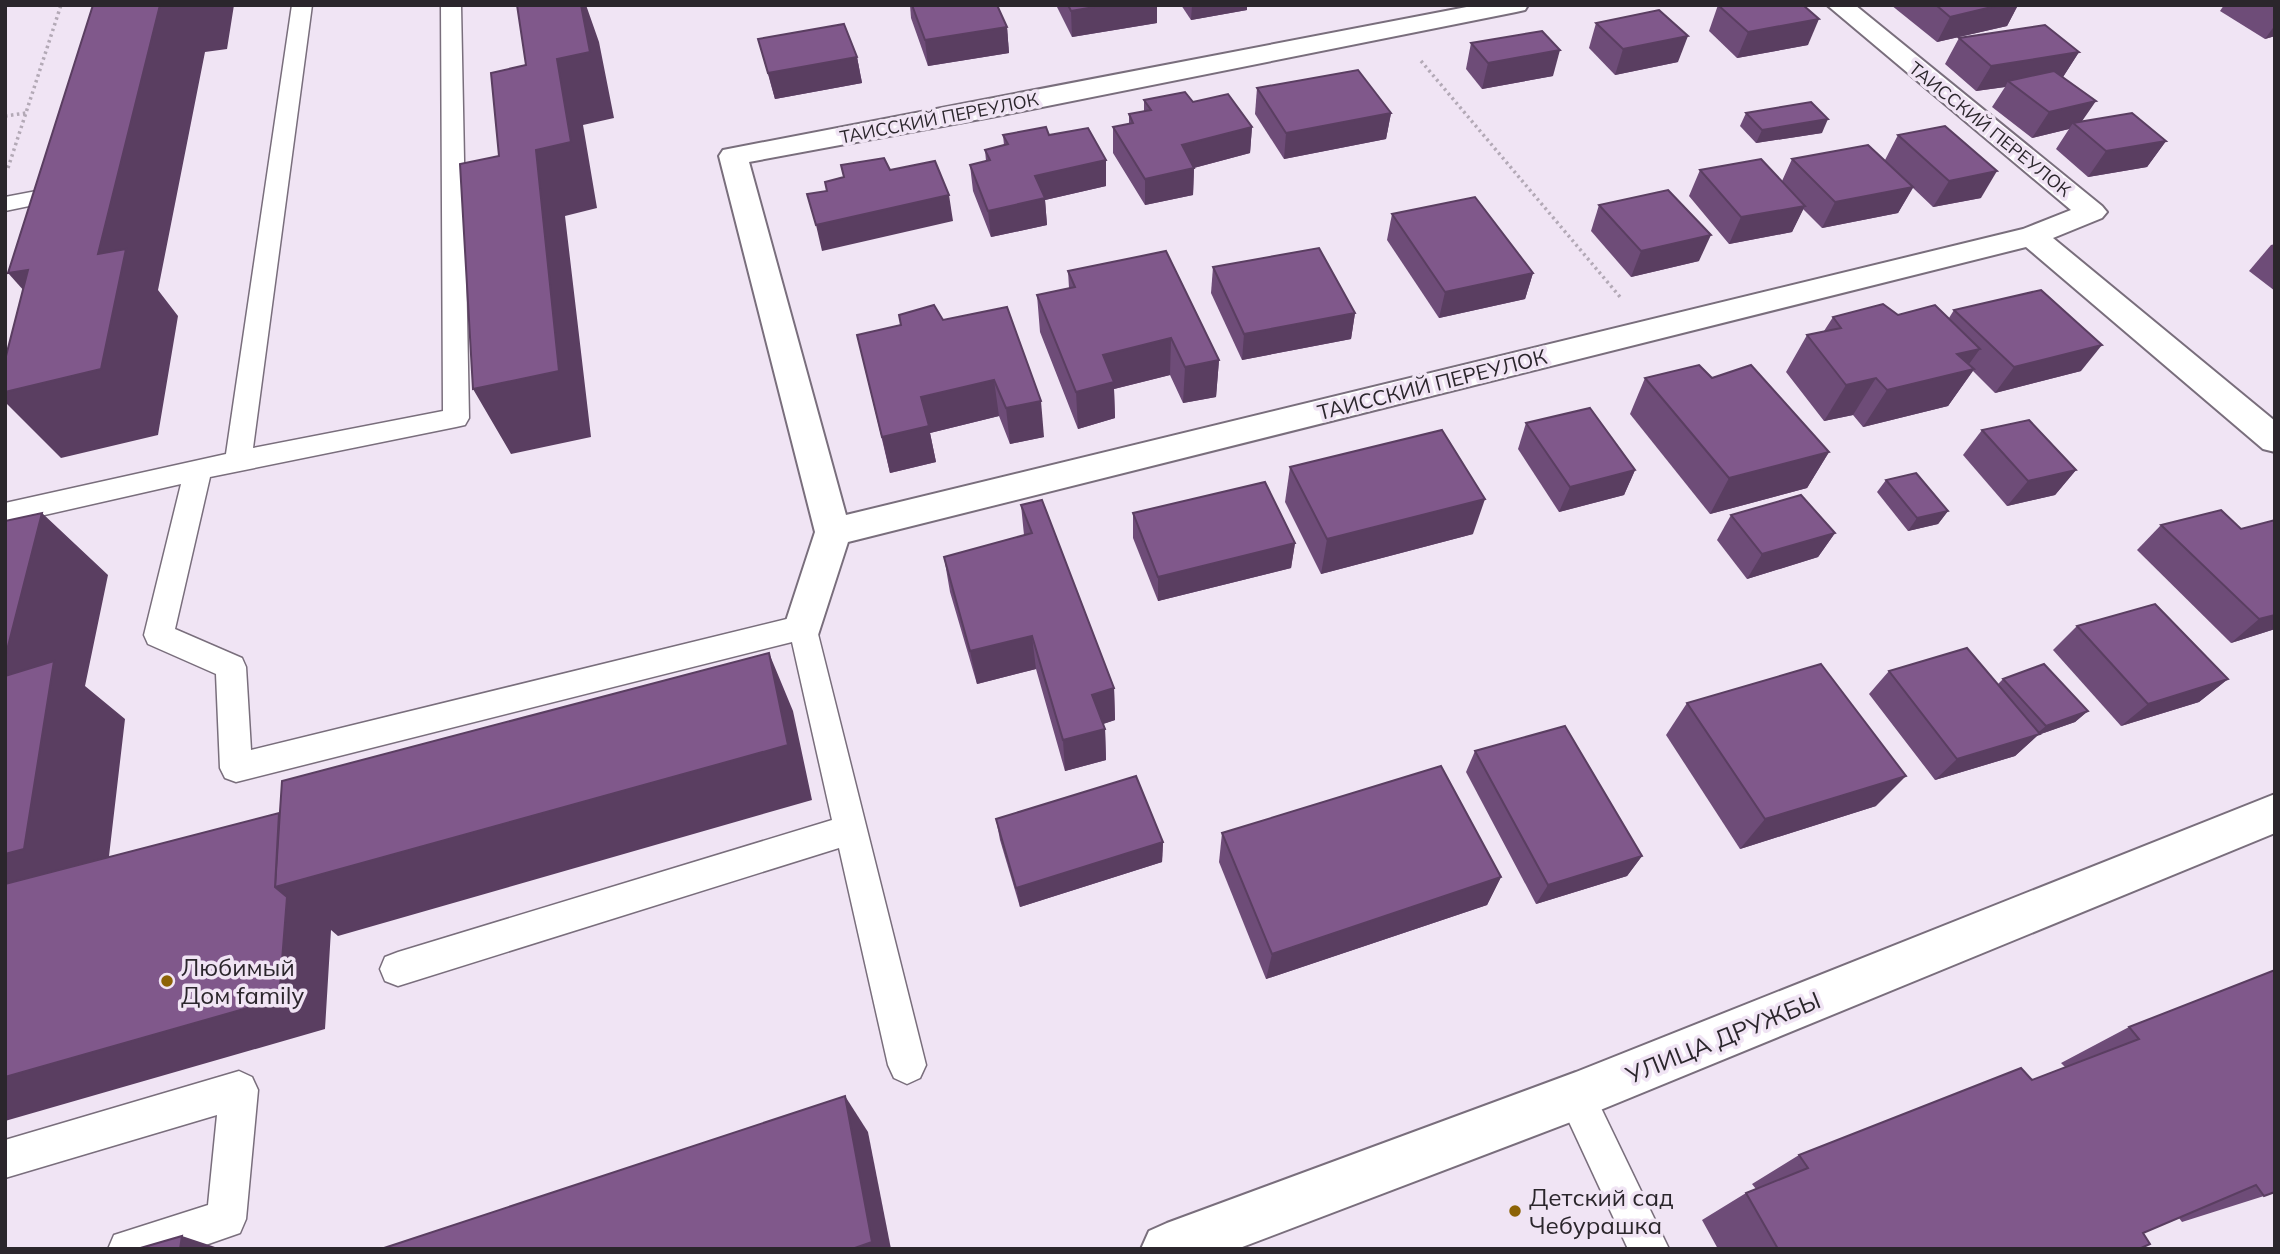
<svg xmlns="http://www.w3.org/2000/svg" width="2280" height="1254" font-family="Mulish,sans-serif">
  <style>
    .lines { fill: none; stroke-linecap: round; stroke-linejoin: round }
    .service-casing { stroke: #796e7c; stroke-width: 3 }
    .minor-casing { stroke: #796e7c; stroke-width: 4 }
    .path { stroke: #b3a9b6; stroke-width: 3.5; stroke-dasharray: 2.5 3.5; stroke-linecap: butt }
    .service { fill: #fff; fill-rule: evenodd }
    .minor { fill: #fff; fill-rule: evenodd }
    .wall { fill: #6e4c78 }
    .shaded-wall { fill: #5a3e61 }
    .building { fill: #80588b; stroke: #5a3e61; stroke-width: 2 }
    .poi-dot { fill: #8c6306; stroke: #f0e4f4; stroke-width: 2.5 }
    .labels { text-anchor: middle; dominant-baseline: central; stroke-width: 7; stroke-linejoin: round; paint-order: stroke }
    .far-street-label { font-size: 18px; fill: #2b262c; stroke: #f0e4f4 }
    .street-label { font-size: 21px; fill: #2b262c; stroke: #f0e4f4 }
    .near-poi-label { font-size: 24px; fill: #2b262c; stroke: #f0e4f4; text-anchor: start }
    .near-street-label { font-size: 24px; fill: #2b262c; stroke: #f0e4f4 }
  </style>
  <rect width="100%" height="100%" fill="#f0e4f4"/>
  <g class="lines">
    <g class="service-casing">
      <g id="service">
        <path d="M292 5H312L253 448 443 411 441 5H461L469 418 465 425 456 427 210 477 175 629 242 658 246 667 251 750 803 615 814 618 926 1065 920 1078 907 1084 894 1078 888 1065 839 848 398 986 385 981 380 969 385 957 398 952 832 820 792 642 236 782 225 778 220 768 216 674 148 644 144 635 181 484 5 524V503L226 454Z"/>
        <path d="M47 189 58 196 50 226H34L31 221 34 205 5 211V197Z"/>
        <path d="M239 1071 252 1077 258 1090 246 1219 240 1233 194 1249H108L114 1235 208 1205 217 1115 5 1178V1140Z"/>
        <path d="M1576 1077 1589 1083 1669 1249H1628L1557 1096 1563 1083Z"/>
      </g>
    </g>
    <g class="minor-casing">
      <g id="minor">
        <path d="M1477 5H1528L1525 10 1516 12 1002 115 749 162 846 515 2023 229 2071 210 1827 5H1855L2102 206 2107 212 2102 218 2053 238 2275 421V452L2263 449 2026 247 848 542 817 638 803 643 789 638 784 627 815 532 719 156 723 150Z"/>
        <path d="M2275 794V833L1576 1120 1237 1249H1141L1149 1231 1167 1223 1576 1072Z"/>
      </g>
    </g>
    <g class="path">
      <path d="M1421 61 1621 298"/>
      <path d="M5 116 26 113"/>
      <path d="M8 168 61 5"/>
    </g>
    <use href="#service" class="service"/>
    <use href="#minor" class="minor"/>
  </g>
  <g class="wall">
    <path d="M910 5H997L1007 27 1009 53 928 66 911 18Z"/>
    <path d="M1056 5H1157V23L1072 37Z"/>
    <path d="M1181 5H1247V10L1191 20Z"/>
    <path d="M1718 5 1808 45 1737 58 1709 31Z"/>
    <path d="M1891 5H2018L2007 26 1937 42Z"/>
    <path d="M2224 5H2275V36L2265 39 2220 11Z"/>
    <path d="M1596 23 1678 62 1615 75 1589 48Z"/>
    <path d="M1959 38 2079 52 2063 77 2082 122 2166 141 2147 167 2088 177 2056 149 2069 129 2032 138 1992 107 2005 87 1976 91 1945 64Z"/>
    <path d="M758 39 857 57 862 83 775 99Z"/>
    <path d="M1471 43 1553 76 1482 89 1466 69Z"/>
    <path d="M1257 88 1391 113 1386 139 1284 159 1255 114Z"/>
    <path d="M1144 100 1193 102 1252 127 1250 153 1194 168 1193 195 1145 205 1113 153V127L1129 124V114L1144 111Z"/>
    <path d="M1746 113 1822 133 1756 143 1740 126Z"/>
    <path d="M1003 135H1049L1106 160V186L1045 200 1047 225 991 237 973 191 970 165 986 161 985 150 1004 145Z"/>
    <path d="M1898 135 1981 198 1933 207 1913 188 1898 213 1822 228 1803 209 1792 232 1729 244 1689 196 1700 170 1782 181 1792 159 1885 160Z"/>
    <path d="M1599 205 1699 261 1631 277 1591 231Z"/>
    <path d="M1392 214 1533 273 1525 299 1439 318 1387 240Z"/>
    <path d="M2275 244V291L2249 271 2271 245Z"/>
    <path d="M1213 267 1355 313 1351 339 1242 360 1211 293Z"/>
    <path d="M1068 271 1219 360 1216 397 1183 403 1170 375 1114 389 1115 418 1078 429 1040 332 1037 295 1069 288Z"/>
    <path d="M1954 310 2081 371 1995 393 1973 371 1948 406 1863 427 1853 415 1824 421 1786 372 1807 335 1824 331 1833 317 1898 315 1949 318Z"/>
    <path d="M943 320 1044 437 1010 444 999 416 930 433 936 462 890 473 857 335Z"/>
    <path d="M1645 378H1712L1829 452 1807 488 1710 514 1630 414Z"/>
    <path d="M1526 423 1635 470 1624 495 1559 512 1518 449Z"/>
    <path d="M1982 430 2076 470 2055 495 2007 506 1963 455Z"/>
    <path d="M1290 467 1473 534 1321 574 1285 502Z"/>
    <path d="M1886 480 1948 511 1938 524 1908 531 1877 492Z"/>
    <path d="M1021 505 1114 688 1115 720 1103 724 1105 729 1106 760 1065 771 1036 669 977 684 950 592 944 557 1024 535Z"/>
    <path d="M1133 513 1295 543 1291 568 1158 601 1133 538Z"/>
    <path d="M1731 515 1835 533 1818 557 1747 579 1717 540Z"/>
    <path d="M2161 525 2241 529 2275 629 2231 643 2137 550Z"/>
    <path d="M2077 626 2228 679 2199 702 2121 726 2053 650Z"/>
    <path d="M1889 671 1998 684 2003 679 2088 711 2075 722 2038 735 2015 756 1935 780 1869 694Z"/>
    <path d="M1687 703 1876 806 1740 849 1666 735Z"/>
    <path d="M1475 751 1642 856 1627 876 1536 904 1466 772Z"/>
    <path d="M996 819 1163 842 1162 862 1020 907 1000 840Z"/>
    <path d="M1222 833 1501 877 1487 905 1266 979 1219 862Z"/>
    <path d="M2129 1027 2264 1196 2182 1222 2179 1218 2143 1233 2139 1249H1718L1702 1220 1746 1193 1756 1189 1752 1184 1799 1155 2032 1080 2065 1067 2061 1063Z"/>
  </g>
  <g class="shaded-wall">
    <path d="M160 5H234L227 49 205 52 158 290 178 316 158 435 61 458 5 402V392Z"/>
    <path d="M581 5H586L599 42 614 118 583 125 597 208 565 216 591 437 511 454 473 389 536 150 557 59Z"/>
    <path d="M1106 5H1157V23L1072 37 1071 11Z"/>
    <path d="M1192 5H1247V10L1191 20Z"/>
    <path d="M2000 5H2018L2007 26 1937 42 1950 17Z"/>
    <path d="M1819 19 1808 45 1737 58 1748 32Z"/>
    <path d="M2275 25V36L2265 39Z"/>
    <path d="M1007 27 1009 53 928 66 925 40Z"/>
    <path d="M1688 36 1678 62 1615 75 1623 49Z"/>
    <path d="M1560 50 1553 76 1482 89 1488 63Z"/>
    <path d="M2079 52 2063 77 2008 81 2005 87 1976 91 1991 66Z"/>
    <path d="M857 57 862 83 775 99 768 73Z"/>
    <path d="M2096 101 2078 127 2073 123 2069 129 2032 138 2049 112Z"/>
    <path d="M1391 113 1386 139 1284 159 1286 133Z"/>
    <path d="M1828 119 1822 133 1756 143 1762 130Z"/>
    <path d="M1252 127 1250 153 1182 171V145Z"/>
    <path d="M2166 141 2147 167 2088 177 2106 151Z"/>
    <path d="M1106 160V186L1045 200 1047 225 991 237 988 211 1035 176Z"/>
    <path d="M1194 168 1193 195 1145 205V179Z"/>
    <path d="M1997 171 1981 198 1933 207 1949 181Z"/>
    <path d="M1913 187 1898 213 1822 228 1835 202Z"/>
    <path d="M949 195 953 221 822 251 816 225Z"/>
    <path d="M1805 206 1792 232 1729 244 1741 217Z"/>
    <path d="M1711 235 1699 261 1631 277 1641 251Z"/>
    <path d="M28 270 67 339 8 273Z"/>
    <path d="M1533 273 1525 299 1439 318 1445 292Z"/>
    <path d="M1355 313 1351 339 1242 360 1244 334Z"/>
    <path d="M1171 338 1170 375 1114 389 1115 418 1078 429 1076 392 1103 355Z"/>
    <path d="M2102 345 2081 371 1995 393 2014 367Z"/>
    <path d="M1980 349 1964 371 1974 369 1948 406 1863 427 1887 390 1957 354Z"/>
    <path d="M1219 360 1216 397 1183 403 1185 367Z"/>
    <path d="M1876 378 1853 415 1824 421 1846 385Z"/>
    <path d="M994 380 999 416 930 433 936 462 890 473 882 437 921 397Z"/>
    <path d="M1041 401 1044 437 1010 444 1006 408Z"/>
    <path d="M1829 452 1807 488 1710 514 1729 478Z"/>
    <path d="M1635 470 1624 495 1559 512 1570 487Z"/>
    <path d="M2076 470 2055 495 2007 506 2028 481Z"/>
    <path d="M1485 499 1473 534 1321 574 1327 539Z"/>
    <path d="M1948 511 1938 524 1908 531 1917 518Z"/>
    <path d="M42 513 108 575 85 686 125 719 104 899 5 929V658Z"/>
    <path d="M1835 533 1818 557 1747 579 1762 554Z"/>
    <path d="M1295 543 1291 568 1158 601V577Z"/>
    <path d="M2275 615V629L2231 643 2259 619Z"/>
    <path d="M1032 636 1036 669 977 684 970 651Z"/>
    <path d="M769 653 793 711 812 800 338 936 331 930 325 1029 5 1121V1077L275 887Z"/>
    <path d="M2228 679 2199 702 2121 726 2148 704Z"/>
    <path d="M1114 688 1115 720 1094 727 1092 695Z"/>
    <path d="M2088 711 2075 722 2038 735 2015 756 1935 780 1957 759 2035 735 2046 726Z"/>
    <path d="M1105 729 1106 760 1065 771 1063 740Z"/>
    <path d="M1906 776 1876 806 1740 849 1765 819Z"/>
    <path d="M1163 842 1162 862 1020 907 1016 888Z"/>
    <path d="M1642 856 1627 876 1536 904 1548 885Z"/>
    <path d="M1501 877 1487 905 1266 979 1272 954Z"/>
    <path d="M845 1096 868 1132 891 1249H852Z"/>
    <path d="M182 1236 221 1249H180Z"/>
  </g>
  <g class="building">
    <path d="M93 5H160L98 254 126 249 101 369 5 392V360L28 270 8 273Z"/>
    <path d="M517 5H581L590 52 557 59 571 142 536 150 559 371 473 389 460 164 499 156 491 73 526 65Z"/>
    <path d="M912 5H997L1007 27 925 40Z"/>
    <path d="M1068 5H1106L1071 11Z"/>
    <path d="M1718 5H1803L1819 19 1748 32Z"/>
    <path d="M1936 5H2000L1950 17Z"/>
    <path d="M1659 10 1688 36 1623 49 1596 23Z"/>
    <path d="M844 24 857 57 768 73 758 39Z"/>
    <path d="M2045 25 2079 52 1991 66 1959 38Z"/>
    <path d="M1542 31 1560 50 1488 63 1471 43Z"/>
    <path d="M1358 70 1391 113 1286 133 1257 88Z"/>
    <path d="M2054 71 2096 101 2049 112 2008 81Z"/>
    <path d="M1185 92 1193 102 1228 94 1252 127 1182 145 1194 168 1145 179 1113 127 1133 123 1129 114 1151 110 1144 100Z"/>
    <path d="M1811 102 1828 119 1762 130 1746 113Z"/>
    <path d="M2132 113 2166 141 2106 151 2073 123Z"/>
    <path d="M1945 126 1997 171 1949 181 1898 135Z"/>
    <path d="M1046 127 1049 135 1088 128 1106 160 1035 176 1045 198 988 211 970 165 990 160 985 150 1008 144 1003 135Z"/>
    <path d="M1868 145 1913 187 1835 202 1792 159Z"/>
    <path d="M884 158 890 170 935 161 949 195 816 225 807 194 827 191 825 182 844 177 841 165Z"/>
    <path d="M1761 159 1805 206 1741 217 1700 170Z"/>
    <path d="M1668 190 1711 235 1641 251 1599 205Z"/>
    <path d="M1475 197 1533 273 1445 292 1392 214Z"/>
    <path d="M1319 248 1355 313 1244 334 1213 267Z"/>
    <path d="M1166 251 1219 360 1185 367 1171 338 1103 355 1114 382 1076 392 1037 295 1075 287 1068 271Z"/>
    <path d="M2041 290 2102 345 2014 367 1954 310Z"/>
    <path d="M1883 304 1898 315 1935 305 1980 349 1957 354 1974 369 1887 390 1876 378 1846 385 1807 335 1841 328 1833 317Z"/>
    <path d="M934 305 943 320 1007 307 1041 401 1006 408 994 380 921 397 929 426 882 437 857 335 901 325 899 315Z"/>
    <path d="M1699 365 1712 378 1751 365 1829 452 1729 478 1645 378Z"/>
    <path d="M1590 408 1635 470 1570 487 1526 423Z"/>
    <path d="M2029 420 2076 470 2028 481 1982 430Z"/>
    <path d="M1442 430 1485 499 1327 539 1290 467Z"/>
    <path d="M1916 473 1948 511 1917 518 1886 480Z"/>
    <path d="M1265 482 1295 543 1158 577 1133 513Z"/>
    <path d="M1801 495 1835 533 1762 554 1731 515Z"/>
    <path d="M1042 500 1114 688 1092 695 1105 729 1063 740 1032 636 970 651 944 557 1032 533 1021 505Z"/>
    <path d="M2221 510 2241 529 2275 520V615L2259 619 2161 525Z"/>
    <path d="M42 513 5 658V521Z"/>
    <path d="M2155 604 2228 679 2148 704 2077 626Z"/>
    <path d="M1967 648 2040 734 1957 759 1889 671Z"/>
    <path d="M769 653 788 745 275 887 282 781Z"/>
    <path d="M54 661 24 849 5 854V676Z"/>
    <path d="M1821 664 1906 776 1765 819 1687 703Z"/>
    <path d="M2044 664 2088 711 2046 726 2003 679Z"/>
    <path d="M1565 726 1642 856 1548 885 1475 751Z"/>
    <path d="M1441 766 1501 877 1272 954 1222 833Z"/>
    <path d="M1136 776 1163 842 1016 888 996 819Z"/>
    <path d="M279 813 275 887 287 897 279 999 5 1077V884Z"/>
    <path d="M2275 970V1192L2264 1196 2256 1185 2143 1233 2150 1244 2139 1249H1778L1746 1193 1808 1168 1799 1155 2021 1068 2032 1080 2139 1039 2129 1027Z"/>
    <path d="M845 1096 872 1242 852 1249H381Z"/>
    <path d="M182 1236 180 1249H137Z"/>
  </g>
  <g class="poi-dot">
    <circle cx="167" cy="981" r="7"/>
    <circle cx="1515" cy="1211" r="7"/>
  </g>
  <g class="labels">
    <g class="far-street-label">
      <text transform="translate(939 118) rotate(-11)">ТАИССКИЙ ПЕРЕУЛОК</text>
      <text transform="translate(1990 129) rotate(39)">ТАИССКИЙ ПЕРЕУЛОК</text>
    </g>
    <g class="street-label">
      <text transform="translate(1432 384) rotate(-14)">ТАИССКИЙ ПЕРЕУЛОК</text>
    </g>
    <g class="near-poi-label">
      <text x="181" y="967">Любимый<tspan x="181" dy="28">Дом family</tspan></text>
      <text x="1529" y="1197">Детский сад<tspan x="1529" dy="28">Чебурашка</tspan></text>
    </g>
    <g class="near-street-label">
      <text transform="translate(1723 1037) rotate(-22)">УЛИЦА ДРУЖБЫ</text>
    </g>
  </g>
  <rect width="2280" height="1254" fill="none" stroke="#2b262c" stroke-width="14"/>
</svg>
